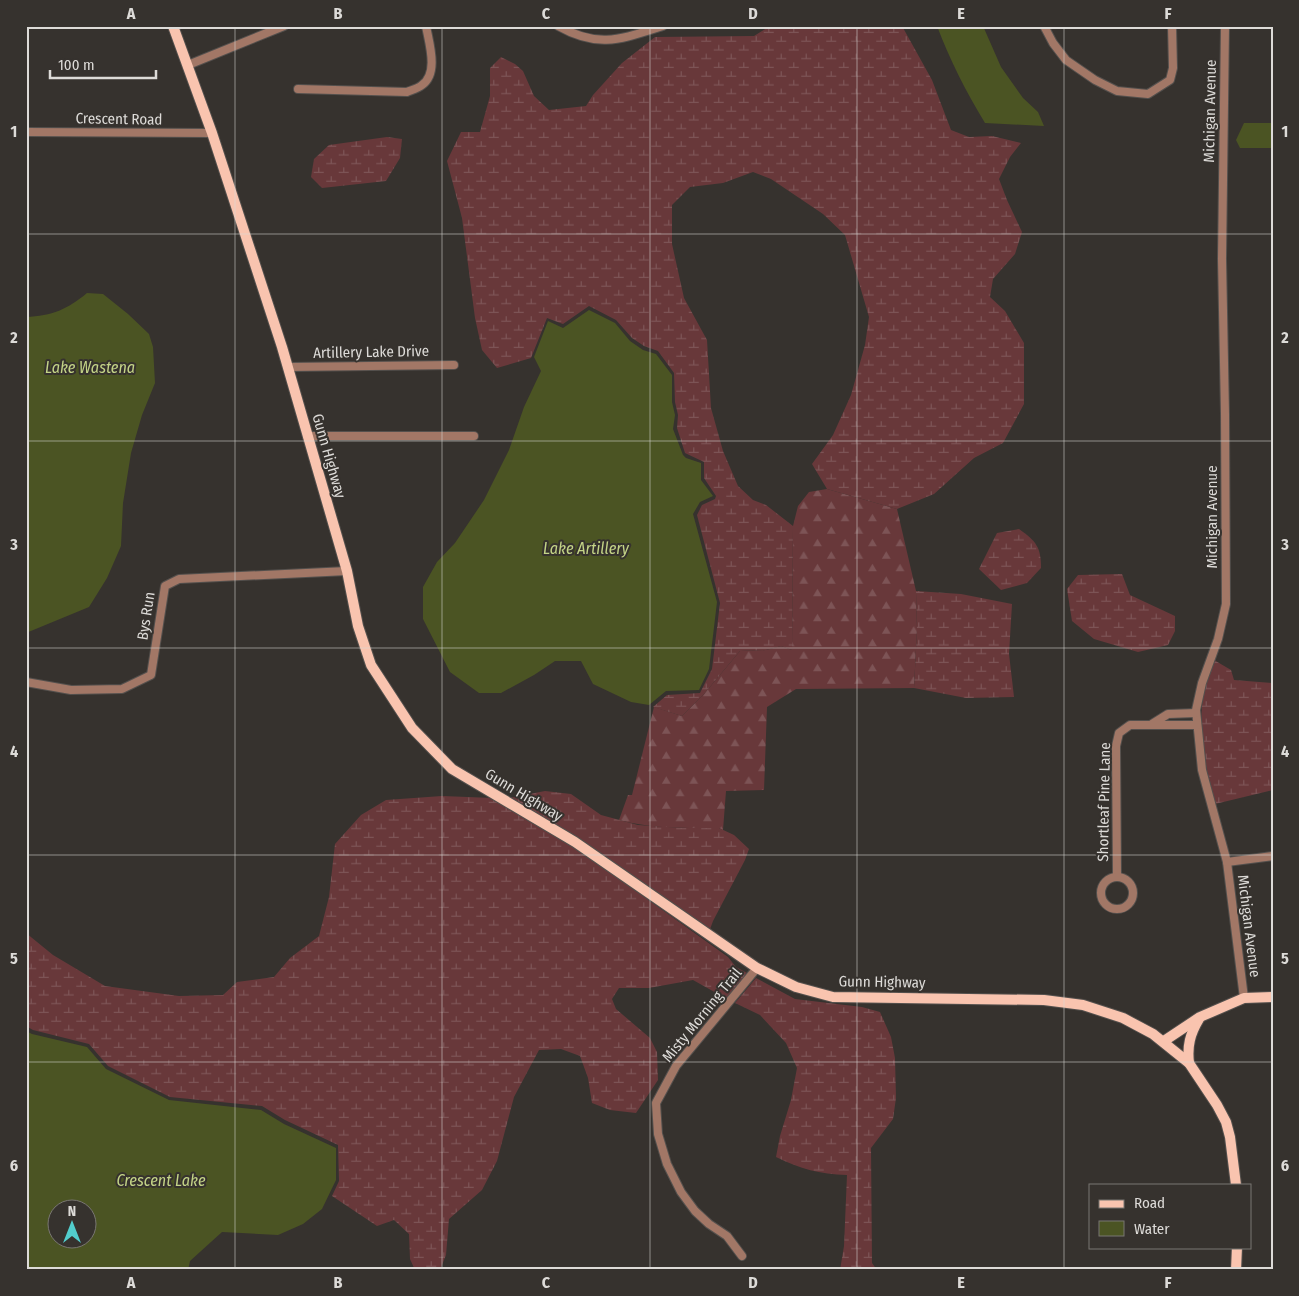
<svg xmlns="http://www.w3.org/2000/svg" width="1299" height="1296" font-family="'Fira Sans Condensed',sans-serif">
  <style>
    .forest { fill: url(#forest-firs) }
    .wetland { fill: url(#wetland-marsh) }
    .water { fill: #4b5423; fill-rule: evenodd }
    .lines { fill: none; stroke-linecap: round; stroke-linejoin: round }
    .minor-casing { stroke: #54504d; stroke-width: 10 }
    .major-casing { stroke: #54504d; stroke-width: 12 }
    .minor { stroke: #a27766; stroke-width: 8 }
    .major { stroke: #f9c4af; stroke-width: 10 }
    .grid { fill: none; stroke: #dddbd8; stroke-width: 1; stroke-opacity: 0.55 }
    .labels { text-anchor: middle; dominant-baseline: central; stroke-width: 4; stroke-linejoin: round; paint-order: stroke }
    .street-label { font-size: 15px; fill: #dddbd8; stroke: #36322e }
    .water-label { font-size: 16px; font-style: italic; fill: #c4d487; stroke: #36322e }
    .neatline { fill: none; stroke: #dddbd8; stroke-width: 2 }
    .grid-label { font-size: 16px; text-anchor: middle; font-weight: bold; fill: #dddbd8 }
  </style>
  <defs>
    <pattern id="forest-firs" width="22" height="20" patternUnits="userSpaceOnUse" patternTransform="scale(1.25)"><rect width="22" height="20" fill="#68383a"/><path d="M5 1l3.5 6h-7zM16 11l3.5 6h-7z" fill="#7d5456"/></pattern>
    <pattern id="wetland-marsh" width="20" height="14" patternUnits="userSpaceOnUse" patternTransform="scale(1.25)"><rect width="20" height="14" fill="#68383a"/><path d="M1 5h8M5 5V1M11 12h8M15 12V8" fill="none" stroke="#7d5456"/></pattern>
  </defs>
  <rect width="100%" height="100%" fill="#36322e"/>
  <path class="forest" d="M827 489 897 509 916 591 917 630 914 687 916 688 796 689 767 707 764 790 726 791 723 830 719 828C685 828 652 829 619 820L628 795H632L654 707 682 716 704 694 740 651 766 650 781 646 792 650 793 526 798 506 809 492Z"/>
  <g class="wetland">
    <path d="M770 26H902L932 80 951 130 969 137 992 136 1021 143 1010 157 999 179 1007 200 1022 232 1015 254 993 279 990 297 1005 311 1024 343V404L1003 443 974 458 934 494 897 509 827 489 812 464 833 435 851 395 865 345 869 317 845 235 823 214 771 179 753 172 723 183 690 187 672 205V244L684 298 707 340 711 408 723 451 738 486 753 500 766 505 793 526 792 650 781 646 766 650 740 651 704 694 682 716 653 707 667 695 700 693 712 669 720 603 697 515 702 505 715 499 716 496 704 478V462L685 453 677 428 678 415 675 402 674 373 658 351 644 346 632 338 616 320 589 306 563 324 547 318 531 358 497 368 482 350 475 318 462 218 447 161 461 132H480L490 96V68L501 57 515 64 523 71 534 96 549 110 586 106 593 95 622 63 655 37 754 36Z"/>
    <path d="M387 137 402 139 400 158 386 181 322 188 311 177 314 159 329 145Z"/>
    <path d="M1019 529C1036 541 1041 547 1041 568L1027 583 1001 590 979 569 997 533Z"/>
    <path d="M1122 574 1130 595 1175 616V631L1168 645 1138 652 1094 639 1072 621 1067 589 1078 575Z"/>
    <path d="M916 591 961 594 1012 604 1009 654 1014 697 966 698 914 688 917 630Z"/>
    <path d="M1214 660 1231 670 1234 680 1273 683V790L1215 804C1205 769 1198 734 1203 697 1205 684 1210 672 1214 660Z"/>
    <path d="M545 791 571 794 601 815 638 825 682 828H719L734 835 749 849 745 860 713 921 709 932 509 798Z"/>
    <path d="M442 796 493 798 573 846 728 957 736 967 749 974 727 999 693 980 649 988H619L612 999 616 1009 650 1038 657 1052 658 1080 636 1113 610 1110 592 1103 588 1078 580 1056 561 1049 539 1050 514 1097 497 1161 482 1190 449 1219 446 1255 440 1270H415L410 1259 409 1234 394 1220 377 1226 332 1196 339 1181 338 1145 285 1120 262 1106 170 1097 108 1066 89 1044 33 1030 26 1026V933L53 955 105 986 179 996 223 995 237 982 274 977 290 958 319 936 329 897 335 844 361 815 386 800Z"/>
    <path d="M756 978 795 999 862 1007 880 1012 891 1037 895 1058 896 1098 893 1119 871 1148 872 1263 877 1270H840L844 1246 847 1175C819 1174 801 1169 776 1157L780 1136 791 1100 797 1068 786 1043 760 1015 735 1003Z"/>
  </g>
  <g class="water">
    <path d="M937 26H983L1001 67 1023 98 1038 112 1044 126 985 123C966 92 950 60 937 26Z"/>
    <path d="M1244 123H1273V148H1240L1236 140Z"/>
    <path d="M87 293 103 294 128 314 149 334 153 347 155 383 142 415 131 453 123 503 121 546 107 578 89 607 26 633V317C52 316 68 309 87 293Z"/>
    <path d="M589 310 615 323 630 341 643 350 656 354 672 375V402L675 415 673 429 683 455 686 458 701 463V480L713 496 700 502 693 514 717 602 709 669 699 690 666 691 649 705 631 702 593 684 581 661H555L534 675 501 693H479L450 672 423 619V587L437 562 455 543 484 500 509 450 524 407 541 371 534 357 548 321 563 328Z"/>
    <path d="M26 1031 32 1034 87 1047 106 1069 169 1100 261 1110 284 1124 336 1148V1180L322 1209 303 1224 278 1235 222 1232 190 1261 188 1270H26ZM88 1208V1238H58V1208Z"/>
  </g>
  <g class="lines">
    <g class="minor-casing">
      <g id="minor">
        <path d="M558 26C599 49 621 39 663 26"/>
        <path d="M1044 26 1053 43 1066 60 1095 80 1117 91 1148 94 1170 80 1173 68 1172 26"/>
        <path d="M1225 26 1222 259 1225 414 1226 604 1218 639 1202 683 1196 710 1202 770 1227 862 1244 998"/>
        <path d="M188 65 284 26"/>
        <path d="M298 89 407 92C412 90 419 88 422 85 439 73 429 43 426 26"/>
        <path d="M26 132 212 133"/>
        <path d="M288 367 454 365"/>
        <path d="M307 436H474"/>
        <path d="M26 682 71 690 122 689 151 675 165 586 179 579 347 571"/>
        <path d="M1152 724 1168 714 1196 713"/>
        <path d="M1227 862 1273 856"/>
        <path d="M1117 877 1116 746 1119 733 1130 725H1197"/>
        <circle cx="1117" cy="893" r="16"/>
        <path d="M742 1256 727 1236 709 1224 695 1211 681 1192 667 1164 658 1134 656 1103 676 1066 757 968"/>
      </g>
    </g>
    <g class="major-casing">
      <g id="major">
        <path d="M173 26 212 133 282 347 347 571 358 626 371 665 412 728 452 769 575 842 757 968 796 987 833 997 1044 1000 1083 1005 1123 1018 1153 1034 1189 1063 1217 1105 1226 1122 1230 1137 1236 1185"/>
        <path d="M1164 1041 1200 1017 1244 998 1273 997"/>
        <path d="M1189 1063C1187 1046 1190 1034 1199 1019"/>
        <path d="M1236 1270 1237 1247"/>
      </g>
    </g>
    <use href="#minor" class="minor"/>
    <use href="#major" class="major"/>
  </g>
  <path class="grid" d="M235 26V1270M442 26V1270M650 26V1270M857 26V1270M1064 26V1270M26 234H1273M26 441H1273M26 648H1273M26 855H1273M26 1062H1273"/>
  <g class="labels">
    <g class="street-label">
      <text transform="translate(1210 111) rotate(-89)">Michigan Avenue</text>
      <text transform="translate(119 119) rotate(1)">Crescent Road</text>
      <text transform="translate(371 352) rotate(-1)">Artillery Lake Drive</text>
      <text transform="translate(329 456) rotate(74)">Gunn Highway</text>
      <text transform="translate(1212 517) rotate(-90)">Michigan Avenue</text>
      <text transform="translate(146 616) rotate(-81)">Bys Run</text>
      <text transform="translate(524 795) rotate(31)">Gunn Highway</text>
      <text transform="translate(1104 802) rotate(-89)">Shortleaf Pine Lane</text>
      <text transform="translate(1249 926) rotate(83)">Michigan Avenue</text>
      <text transform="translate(882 982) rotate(1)">Gunn Highway</text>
      <text transform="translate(702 1015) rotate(-51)">Misty Morning Trail</text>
    </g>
    <g class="water-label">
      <text x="90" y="367">Lake Wastena</text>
      <text x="586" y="548">Lake Artillery</text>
      <text x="161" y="1180">Crescent Lake</text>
    </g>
  </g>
  <rect width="1299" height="1296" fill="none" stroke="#36322e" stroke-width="55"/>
  <rect x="1089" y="1184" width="162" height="65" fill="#36322e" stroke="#797672"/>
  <rect x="1099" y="1200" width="25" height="8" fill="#f9c4af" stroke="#797672"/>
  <text x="1134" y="1208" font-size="15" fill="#dddbd8">Road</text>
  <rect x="1099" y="1221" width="25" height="15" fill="#4b5423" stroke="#797672"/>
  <text x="1134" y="1234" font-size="15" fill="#dddbd8">Water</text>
  <g transform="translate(72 1224)"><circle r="24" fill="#36322e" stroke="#797672"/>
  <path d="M0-4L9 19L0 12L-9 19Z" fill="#52cdcc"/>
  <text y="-8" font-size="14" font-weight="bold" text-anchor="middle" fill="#dddbd8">N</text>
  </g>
  <path d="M50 70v8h106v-8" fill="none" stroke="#dddbd8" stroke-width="2.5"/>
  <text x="58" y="70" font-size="15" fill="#dddbd8" stroke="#36322e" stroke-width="4" paint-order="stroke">100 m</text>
  <rect x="28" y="28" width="1244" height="1240" class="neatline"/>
  <g class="grid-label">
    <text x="131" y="19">A</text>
    <text x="338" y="19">B</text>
    <text x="546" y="19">C</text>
    <text x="753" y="19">D</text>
    <text x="961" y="19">E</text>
    <text x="1168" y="19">F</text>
    <text x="14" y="137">1</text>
    <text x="1285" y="137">1</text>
    <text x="14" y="343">2</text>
    <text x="1285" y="343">2</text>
    <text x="14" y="550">3</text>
    <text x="1285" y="550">3</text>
    <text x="14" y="757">4</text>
    <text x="1285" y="757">4</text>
    <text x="14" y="964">5</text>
    <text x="1285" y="964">5</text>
    <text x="14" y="1171">6</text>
    <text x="1285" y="1171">6</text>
    <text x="131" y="1288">A</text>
    <text x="338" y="1288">B</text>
    <text x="546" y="1288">C</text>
    <text x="753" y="1288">D</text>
    <text x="961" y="1288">E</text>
    <text x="1168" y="1288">F</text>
  </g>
</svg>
